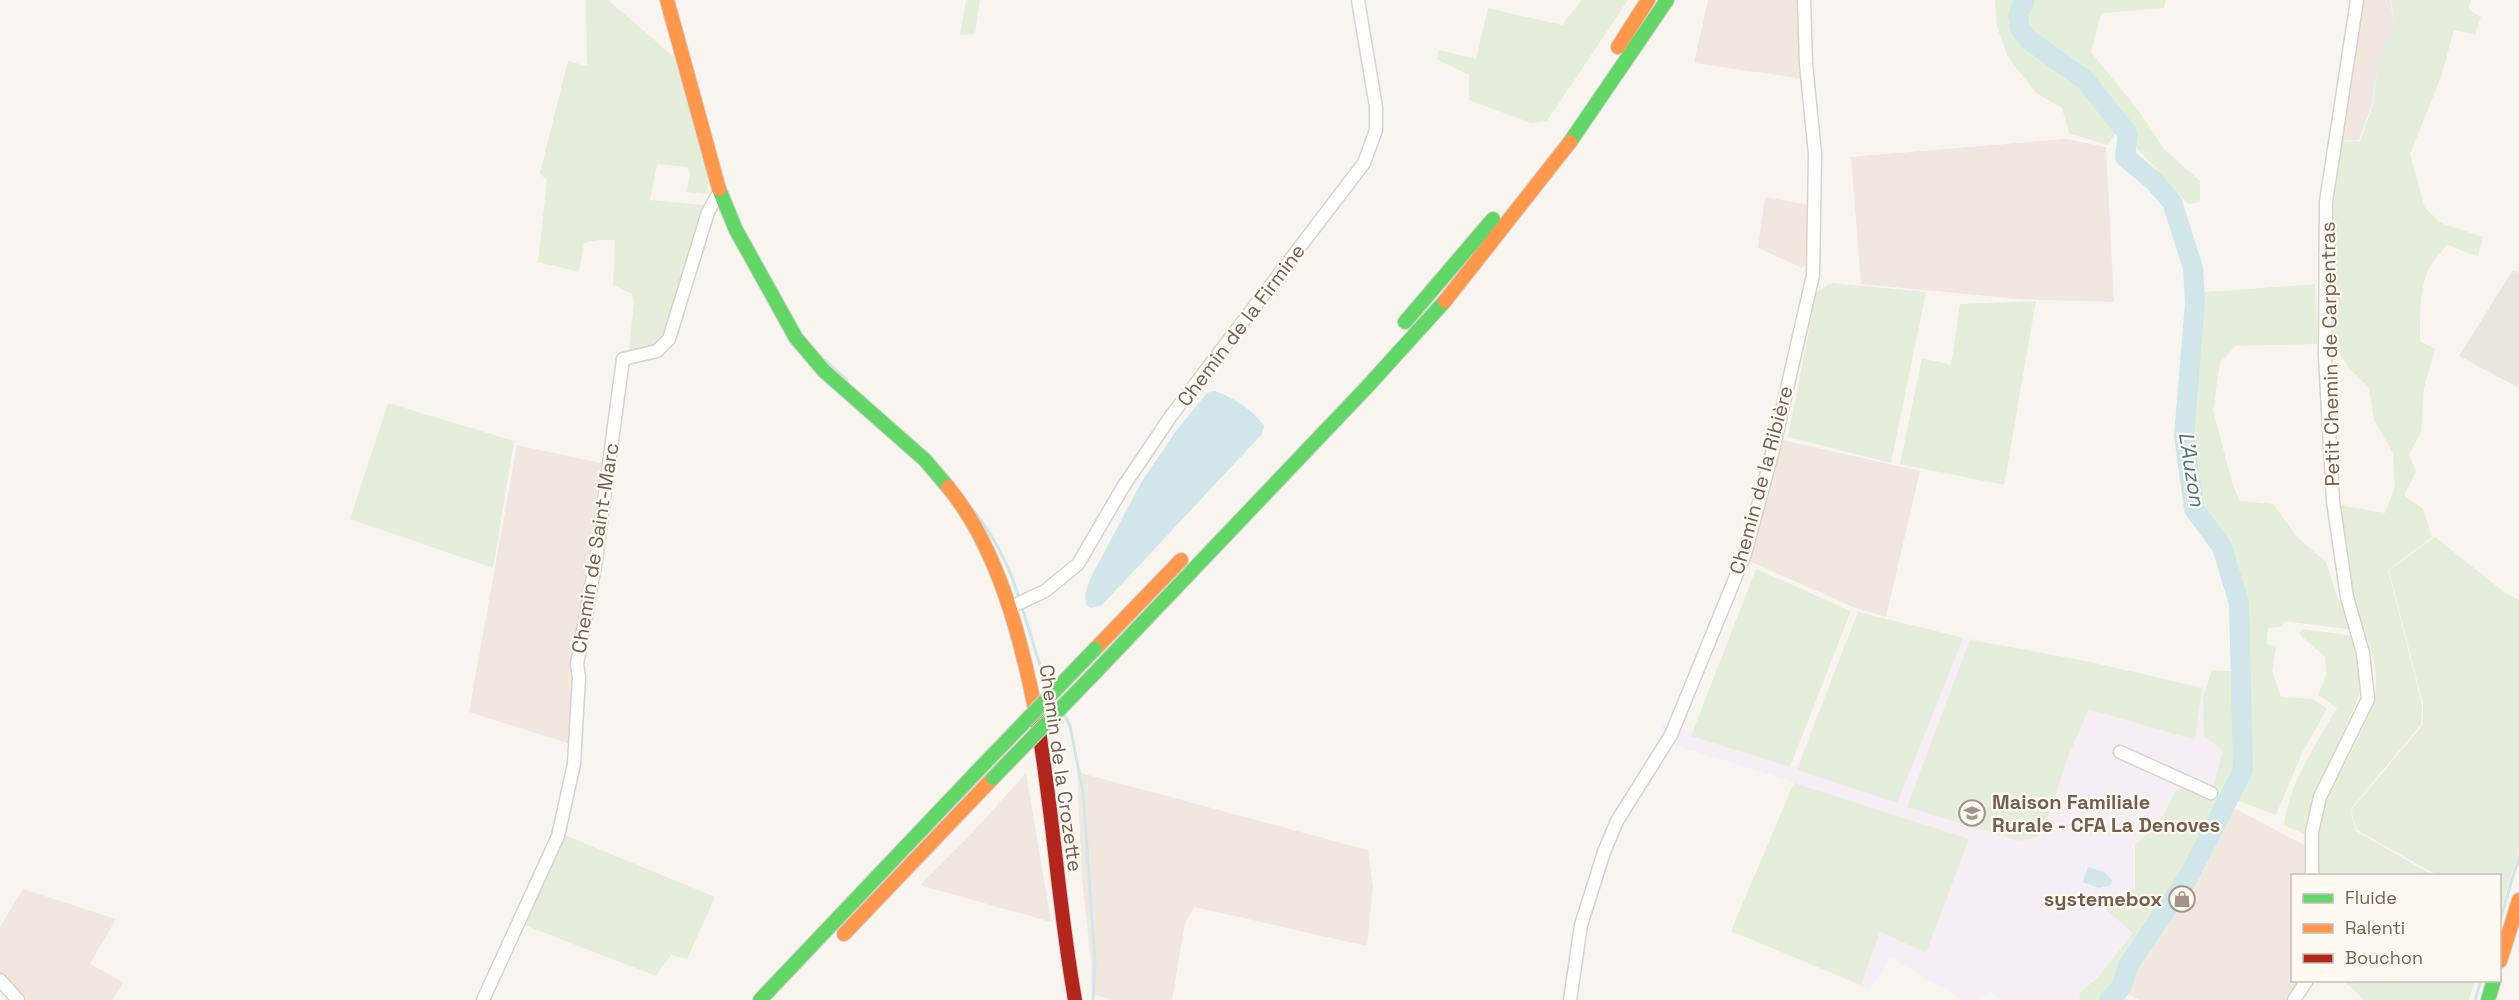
<svg xmlns="http://www.w3.org/2000/svg" width="2519" height="1000" font-family="'Space Grotesk',sans-serif">
  <style>
    .residential { fill: #f0e8de }
    .industrial { fill: #ebe5e0 }
    .education { fill: #f5eef4 }
    .green { fill: #e5eedb }
    .water { fill: #d1e6e8 }
    .lines { fill: none; stroke-linecap: round; stroke-linejoin: round }
    .stream { stroke: #d1e6e8; stroke-width: 3 }
    .river { stroke: #d1e6e8; stroke-width: 20 }
    .street-casing { stroke: #d8d2cd; stroke-width: 15 }
    .fast-casing { stroke: #d8d2cd; stroke-width: 16 }
    .slow-casing { stroke: #d8d2cd; stroke-width: 16 }
    .jam-casing { stroke: #d8d2cd; stroke-width: 16 }
    .street { stroke: #fefefd; stroke-width: 12 }
    .fast { stroke: #63d668; stroke-width: 14 }
    .slow { stroke: #ff974d; stroke-width: 14 }
    .jam { stroke: #b3261e; stroke-width: 14 }
    .fast-bridge-casing { stroke: #d9d1cc; stroke-width: 16; stroke-linecap: butt }
    .fast-bridge { stroke: #63d668; stroke-width: 14 }
    .labels { text-anchor: middle; dominant-baseline: central; stroke-width: 4.5; stroke-linejoin: round; paint-order: stroke }
    .street-label { font-size: 20px; fill: #765e4f; stroke: #fefaf2 }
    .poi-label { font-size: 20px; font-weight: bold; fill: #765e4f; stroke: #fefaf2; text-anchor: start }
    .water-label { font-size: 21px; font-style: italic; fill: #477681; stroke: #fefaf2 }
  </style>
  <rect width="100%" height="100%" fill="#f8f5f0"/>
  <g class="residential">
    <path d="M1708 0H1799L1803 79 1694 63Z"/>
    <path d="M2363 0H2390L2394 25 2377 72 2371 108 2359 140 2339 141 2349 99Z"/>
    <path d="M2066 139 2106 147 2114 302 2018 299 1861 284 1851 157Z"/>
    <path d="M1765 197 1810 205 1809 261 1802 268 1758 248Z"/>
    <path d="M1782 440 1920 471 1886 617 1853 607 1749 561Z"/>
    <path d="M517 445 601 463 583 596 570 744 469 712Z"/>
    <path d="M1077 772 1368 850 1373 887 1367 946 1194 907 1185 923 1172 1000H1113L1092 994 1091 960 1082 880Z"/>
    <path d="M1026 773 1051 922 920 885 973 832Z"/>
    <path d="M2234 808 2308 847 2306 856 2308 875 2292 876V980L2303 981 2290 1000H2139L2125 992 2133 982 2136 967 2201 875Z"/>
    <path d="M23 889 116 919 90 964 123 982 113 1000H5L11 988 0 975V927Z"/>
  </g>
  <path class="industrial" d="M2513 270 2519 273V388L2459 356Z"/>
  <path class="education" d="M1858 612 1970 639 2086 661 2206 688 2223 750 2213 788 2175 792 2160 821 2134 845V887L2105 909 2133 933 2098 976 2078 993 2080 1000H2003L1989 991 1979 1000H1963L1890 957 1870 990 1731 931 1794 782 1658 740 1664 723 1796 768Z"/>
  <g class="green">
    <path d="M586 0H608L674 57 708 174V194L687 192 690 174 688 167 657 164 650 200 704 205 669 323 658 349 629 351 634 301 632 294 613 285 615 240H598L584 243 579 272 538 262 547 181 540 173 568 61 587 66Z"/>
    <path d="M966 0H980L975 34 960 35Z"/>
    <path d="M1582 0H1628L1547 121 1531 123 1469 100V75L1436 59 1439 50 1476 59 1488 8 1562 25Z"/>
    <path d="M1995 0H2166L2164 8 2101 13 2091 52 2139 111 2164 149 2200 181V202L2188 204 2120 129 2107 145 2069 133 2062 108 2036 93 2008 57 1997 27Z"/>
    <path d="M2391 0H2471L2468 9 2481 17 2475 35 2454 30 2441 77 2410 154 2425 208 2441 223 2483 237 2478 257 2446 244C2442 254 2433 259 2429 268 2419 289 2420 318 2420 341L2435 349 2424 388 2421 433 2409 454 2416 472 2404 495 2423 509 2432 537 2388 570 2422 704 2421 724 2350 810 2356 831 2432 875 2317 876C2316 858 2316 838 2320 821 2332 774 2371 733 2376 685 2378 659 2364 633 2357 609 2346 575 2342 541 2340 505L2385 513 2395 487 2393 453 2374 420 2369 388 2348 367 2333 343 2328 305 2330 209 2339 142 2360 141 2372 108 2377 72 2394 25Z"/>
    <path d="M1830 283 1926 292 1891 463 1788 437 1816 293Z"/>
    <path d="M2315 284 2317 344 2236 346 2220 362 2213 410 2233 486 2240 501 2273 504 2297 537 2326 562 2337 596 2354 630 2285 621 2280 627 2268 628 2267 644 2276 646 2272 671 2281 697 2314 699 2327 709 2302 753 2276 815 2234 799 2196 872 2131 962 2130 978 2121 989 2124 998 2128 1000H2080L2079 993 2098 977 2133 933 2105 909 2135 887V845L2160 821 2175 792 2192 784 2213 787 2223 750 2204 737 2203 697 2212 670 2246 672 2245 603 2227 545 2199 508 2190 435 2197 296 2207 292Z"/>
    <path d="M2036 301 2004 485 1900 464 1922 358 1951 365 1960 304Z"/>
    <path d="M388 403 514 441 493 568 350 519Z"/>
    <path d="M2435 537 2504 592 2519 600V850L2500 912V876L2437 875 2357 830 2351 810 2423 725V704L2389 570Z"/>
    <path d="M1756 569 1851 611 1790 767 1691 736Z"/>
    <path d="M1858 612 1963 638 1897 803 1797 770Z"/>
    <path d="M2302 629 2355 636 2362 681 2357 701 2318 788 2304 834 2284 825C2289 783 2316 744 2337 708L2318 695 2326 675 2325 657 2299 634Z"/>
    <path d="M1970 640 2086 661 2202 688 2195 740 2089 709 2069 754 2045 827 2037 837 2019 841 1907 807Z"/>
    <path d="M1794 783 1969 839 1926 953 1880 931 1861 985 1731 931Z"/>
    <path d="M565 835 715 897 687 959 671 955 656 976 524 925Z"/>
    <path d="M2344 981H2475L2469 1000H2364Z"/>
  </g>
  <g class="water">
    <path d="M1214 391C1231 396 1255 411 1264 426L1262 434 1102 605 1091 608 1086 604 1085 594 1090 579 1142 481 1176 431 1207 393Z"/>
    <path d="M2088 867 2104 872 2112 880 2111 885 2099 888 2083 882Z"/>
  </g>
  <g class="lines">
    <g class="stream">
      <path d="M825 360 847 380"/>
      <path d="M974 511C994 537 1010 567 1019 598"/>
      <path d="M1021 604 1043 675 1049 686"/>
      <path d="M1065 716 1070 726 1083 792 1095 961 1093 1000"/>
      <path d="M2500 920 2519 857"/>
      <path d="M2475 1000 2481 980"/>
    </g>
    <path class="river" d="M2025 0 2018 14 2020 28 2029 40 2085 80 2128 134 2125 157 2154 181 2172 202 2193 268 2195 303 2184 436 2194 509 2222 547 2239 603 2243 770 2189 876 2129 964 2121 988 2109 1000"/>
    <g class="street-casing">
      <g id="street">
        <path d="M1011 607 1045 591 1078 564 1123 487 1171 416 1364 163 1376 130V107L1358 0"/>
        <path d="M2120 752 2211 793"/>
        <path d="M2312 876V832L2320 797 2368 699 2363 653 2347 597 2333 501 2325 356 2326 202 2357 0"/>
        <path d="M0 980 18 1000"/>
        <path d="M483 1000 558 836 574 764 579 677 577 664 596 560 623 359 657 351 669 339 708 212 720 191"/>
        <path d="M1570 1000 1581 925 1604 852 1617 821 1671 735 1745 554 1773 450 1813 275 1815 154 1806 64 1804 0"/>
        <path d="M2294 1000 2307 980"/>
      </g>
    </g>
    <g class="fast-casing">
      <g id="fast">
        <path d="M1570 142 1667 0"/>
        <path d="M719 189 736 230 796 338 824 371 925 460 948 487"/>
        <path d="M1405 322 1493 219"/>
        <path d="M1091 677 1367 387 1445 301"/>
        <path d="M760 1000 985 763"/>
        <path d="M2488 1000 2494 980"/>
      </g>
    </g>
    <g class="slow-casing">
      <g id="slow">
        <path d="M667 0 719 189"/>
        <path d="M1618 47 1648 0"/>
        <path d="M1445 301 1570 142"/>
        <path d="M948 487C998 548 1021 638 1036 714"/>
        <path d="M1095 649 1181 560"/>
        <path d="M844 934 993 778"/>
        <path d="M2500 961 2519 900"/>
      </g>
    </g>
    <g class="jam-casing">
      <path id="jam" d="M1036 714C1053 808 1058 905 1075 1000"/>
    </g>
    <use href="#street" class="street"/>
    <use href="#fast" class="fast"/>
    <use href="#slow" class="slow"/>
    <use href="#jam" class="jam"/>
    <g class="fast-bridge-casing">
      <g id="fast-bridge">
        <path d="M985 763 1095 649"/>
        <path d="M993 778 1091 677"/>
      </g>
    </g>
    <use href="#fast-bridge" class="fast-bridge"/>
  </g>
  <defs>
    <g id="school-ring" transform="scale(1.35)"><circle r="9.5" fill="#fefaf2" stroke="#a49387" stroke-width="1.5"/><path d="M0-5L7-2L0 1L-7-2ZM-4 1L0 2.5L4 1V4Q0 6-4 4Z" fill="#a49387"/></g>
    <g id="shop-ring" transform="scale(1.35)"><circle r="9.5" fill="#fefaf2" stroke="#a49387" stroke-width="1.5"/><path d="M-5-2.5h2.3a2.7 3.5 0 0 1 5.4 0H5L5.5 6h-11ZM-1.5-2.5h3a1.5 2.3 0 0 0-3 0Z" fill="#a49387"/></g>
  </defs>
  <g fill-rule="evenodd">
    <use href="#school-ring" x="1972" y="813"/>
    <use href="#shop-ring" x="2182" y="899"/>
  </g>
  <g class="labels">
    <g class="street-label">
      <text transform="translate(1241 325) rotate(-53)">Chemin de la Firmine</text>
      <text transform="translate(2330 354) rotate(-91)">Petit Chemin de Carpentras</text>
      <text transform="translate(1761 480) rotate(-75)">Chemin de la Ribière</text>
      <text transform="translate(595 548) rotate(-81)">Chemin de Saint-Marc</text>
      <text transform="translate(1061 768) rotate(82)">Chemin de la Crozette</text>
    </g>
    <g class="poi-label">
      <text x="1992" y="802">Maison Familiale<tspan x="1992" dy="23">Rurale - CFA La Denoves</tspan></text>
      <text x="2162" y="899" text-anchor="end">systemebox</text>
    </g>
    <g class="water-label">
      <text transform="translate(2192 469) rotate(81)">L'Auzon</text>
    </g>
  </g>
  <rect x="2291" y="874" width="210" height="108" fill="#fefaf2" stroke="#c8bcb1" stroke-width="1.5"/>
  <rect x="2303" y="894" width="30" height="9" fill="#63d668" stroke="#c8bcb1" stroke-width="1.5"/>
  <text x="2345" y="904" font-size="18" fill="#765e4f">Fluide</text>
  <rect x="2303" y="924" width="30" height="9" fill="#ff974d" stroke="#c8bcb1" stroke-width="1.5"/>
  <text x="2345" y="934" font-size="18" fill="#765e4f">Ralenti</text>
  <rect x="2303" y="954" width="30" height="9" fill="#b3261e" stroke="#c8bcb1" stroke-width="1.5"/>
  <text x="2345" y="964" font-size="18" fill="#765e4f">Bouchon</text>
</svg>
